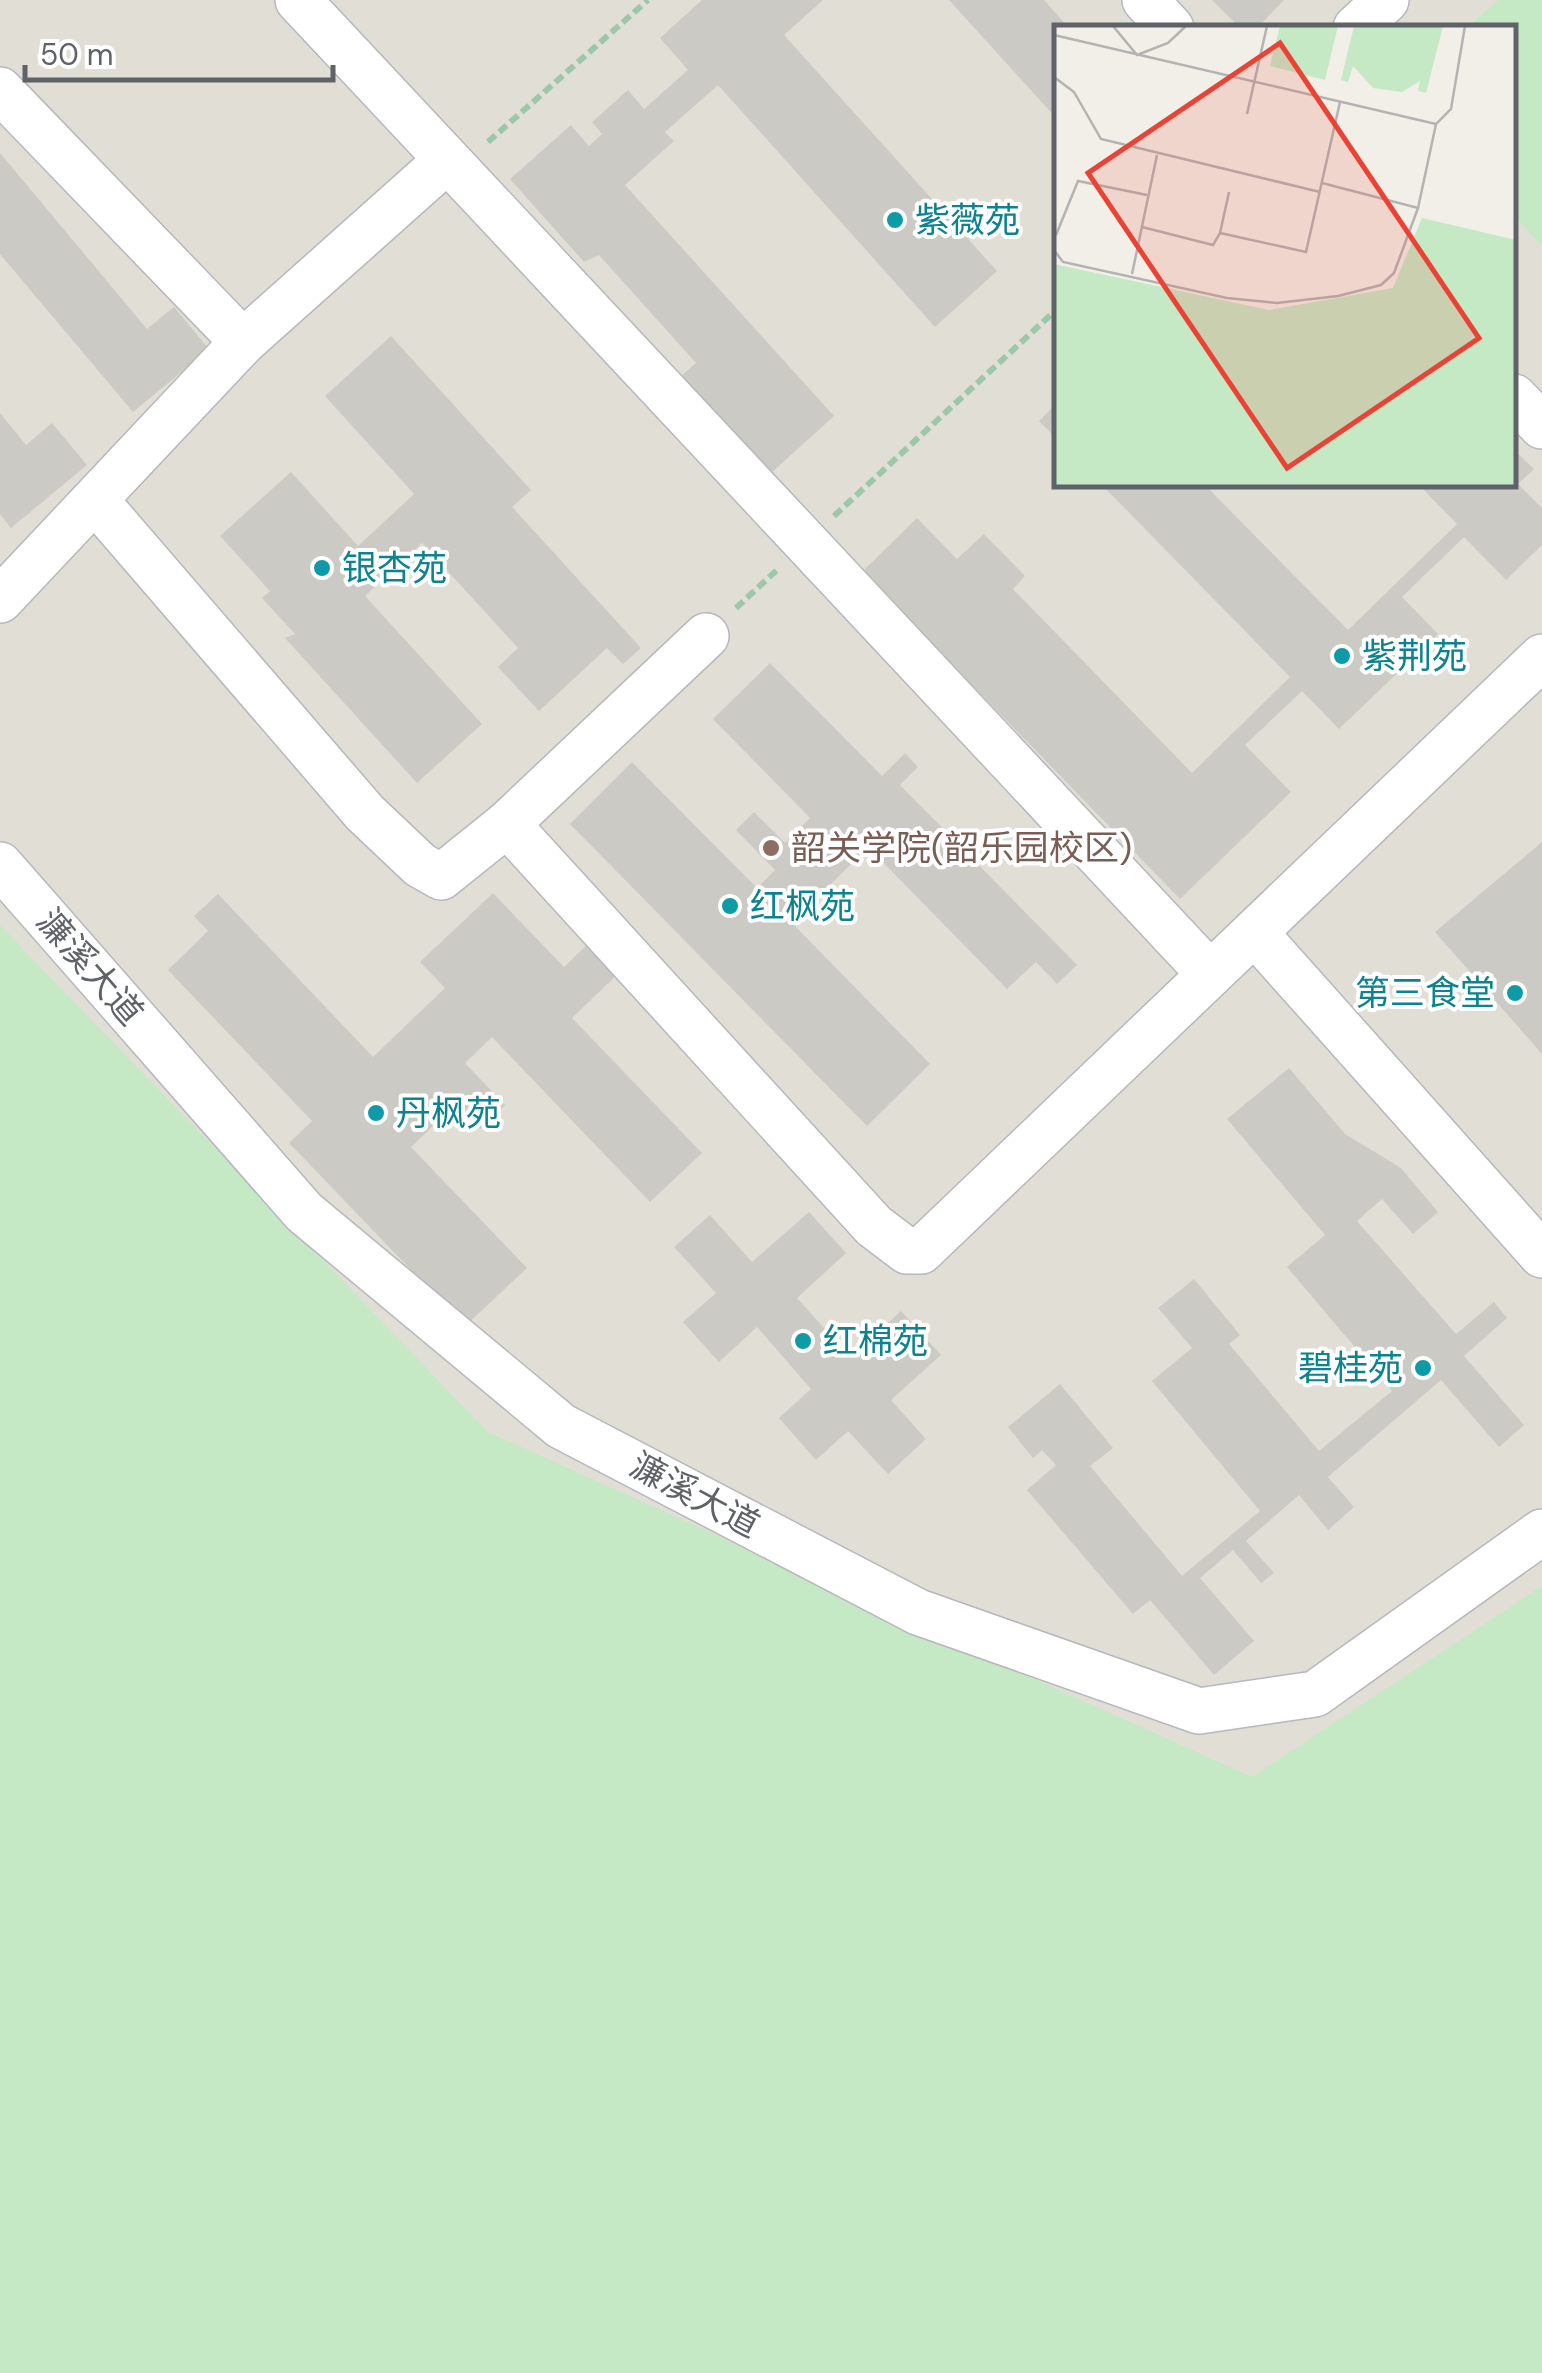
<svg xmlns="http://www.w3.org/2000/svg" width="1542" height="2373" font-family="'DM Sans','Noto Sans SC',sans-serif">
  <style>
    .education { fill: #e1ded6; fill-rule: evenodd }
    .green { fill: #c5e8c5 }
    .building { fill: #cccac5 }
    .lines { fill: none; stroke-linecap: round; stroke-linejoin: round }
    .minor-casing { stroke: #b5b8bc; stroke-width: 48 }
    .path { stroke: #9cc7a9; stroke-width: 6; stroke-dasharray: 10 5; stroke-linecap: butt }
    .minor { stroke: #fff; stroke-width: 45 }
    .culture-dot { fill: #0f9aa8; stroke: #fff; stroke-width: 4 }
    .education-dot { fill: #8d6e63; stroke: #fff; stroke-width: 4 }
    .labels { text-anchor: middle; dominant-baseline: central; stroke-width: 8; stroke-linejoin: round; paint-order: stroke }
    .culture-label { font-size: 35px; fill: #0d838f; stroke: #fff; text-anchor: start }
    .education-label { font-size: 35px; fill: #785e54; stroke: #fff; text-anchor: start }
    .street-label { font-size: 35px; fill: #5f6368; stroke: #fff }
    .inset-road { fill: none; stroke: #b3b3b1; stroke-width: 2.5 }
    .view { fill: #ea4335; fill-opacity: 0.15; stroke: #ea4335; stroke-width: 5 }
    .inset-edge { fill: none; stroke: #5f6368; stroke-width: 5 }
  </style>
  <rect width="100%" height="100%" fill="#f1efe8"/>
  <path class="education" d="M0 0H1542V1788L1251 2094 0 1211ZM1057 28H1514V485H1057Z"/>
  <g class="green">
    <path d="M1499 0H1542V246L1515 216 1514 28 1468 27Z"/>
    <path d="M0 925 488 1432 1252 1777 1542 1586V2373H0Z"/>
  </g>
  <g class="building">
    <path d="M702 0H823L784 35 997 271 935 327 718 85 665 132 674 141 625 185 834 416 770 474 681 376 696 363 599 255 584 262 510 179 571 125 589 146 602 134 592 122 628 90 644 109 688 70 660 38Z"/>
    <path d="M949 0H1044L1069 28H1057V119Z"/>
    <path d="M1212 0H1284L1257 28H1240Z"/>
    <path d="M0 153 147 329 174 307 209 349 133 412 0 254Z"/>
    <path d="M391 336 531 490 512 507 641 648 623 664 607 648 539 711 498 667 518 648 422 543 365 596 482 724 417 783 285 638 295 634 262 598 270 591 220 536 291 472 358 546 414 494 325 396Z"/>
    <path d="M1057 403V439L1039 421Z"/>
    <path d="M0 413 26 445 52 423 87 465 11 528 0 514Z"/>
    <path d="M1514 450 1534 469 1518 484 1542 508V545L1506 580 1464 537 1402 597 1438 634 1339 729 1302 691 1245 745 1291 792 1180 899 862 572 917 518 957 559 984 534 1025 576 1013 589 1192 773 1290 677 1102 485H1205L1348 630 1457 524 1419 485H1514Z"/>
    <path d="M770 663 882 776 905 753 918 767 900 785 1077 965 1057 984 1036 962 1007 989 868 847 792 923 930 1064 867 1126 570 824 632 762 757 888 775 870 736 830 754 812 785 843 810 818 713 719Z"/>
    <path d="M1542 842V1054L1435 932Z"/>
    <path d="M493 893 564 967 594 938 623 969 572 1018 702 1153 650 1202 492 1037 465 1063 505 1105 480 1129 456 1104 411 1147 527 1268 465 1326 289 1143 312 1121 168 970 208 931 194 916 218 894 373 1057 445 988 420 962Z"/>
    <path d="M1289 1068 1345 1134 1401 1168 1438 1212 1413 1234 1382 1199 1357 1221 1456 1334 1494 1302 1507 1318 1464 1356 1524 1425 1499 1447 1441 1380 1328 1477 1354 1507 1328 1530 1299 1495 1246 1541 1274 1573 1261 1583 1233 1550 1200 1578 1254 1641 1214 1675 1150 1600 1133 1614 1027 1490 1056 1465 1042 1450 1033 1458 1008 1427 1060 1384 1113 1448 1090 1466 1182 1576 1260 1511 1152 1381 1192 1348 1158 1308 1194 1279 1240 1335 1229 1344 1319 1451 1392 1391 1287 1267 1325 1235 1227 1119Z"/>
    <path d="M809 1212 846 1253 797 1298 850 1357 901 1311 941 1355 891 1400 926 1439 888 1474 848 1431 816 1460 779 1418 811 1389 757 1327 719 1362 683 1322 716 1293 674 1247 710 1215 752 1262Z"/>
  </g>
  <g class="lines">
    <g class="minor-casing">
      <g id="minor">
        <path d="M298 0 1209 973"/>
        <path d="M1145 0 1171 28"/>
        <path d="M1356 28 1386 0"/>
        <path d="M0 90 243 342"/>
        <path d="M1514 397 1542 426"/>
        <path d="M95 500 365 813 420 865 441 877 507 824 874 1226 907 1251H921L1542 657"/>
        <path d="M0 600 243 342 446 161"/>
        <path d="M507 824 706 636"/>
        <path d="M0 865 304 1212 561 1426 918 1612 1199 1711 1315 1694 1542 1532"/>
        <path d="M1255 933 1542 1255"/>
      </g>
    </g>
    <g class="path">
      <path d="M488 142 648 0"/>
      <path d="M834 516 1057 309"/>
      <path d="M736 608 778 569"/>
    </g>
    <use href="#minor" class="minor"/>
  </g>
  <g class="culture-dot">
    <circle cx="895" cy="220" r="10"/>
    <circle cx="322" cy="568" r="10"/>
    <circle cx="1342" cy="656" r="10"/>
    <circle cx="730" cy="906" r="10"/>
    <circle cx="1515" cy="993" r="10"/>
    <circle cx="376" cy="1113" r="10"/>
    <circle cx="803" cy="1341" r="10"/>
    <circle cx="1423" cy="1368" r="10"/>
  </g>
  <circle class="education-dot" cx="771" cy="848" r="10"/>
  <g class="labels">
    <g class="culture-label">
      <text x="915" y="220">紫薇苑</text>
      <text x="342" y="568">银杏苑</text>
      <text x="1362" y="656">紫荆苑</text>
      <text x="750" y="906">红枫苑</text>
      <text x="1495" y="993" text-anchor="end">第三食堂</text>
      <text x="396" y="1113">丹枫苑</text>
      <text x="823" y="1341">红棉苑</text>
      <text x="1403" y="1368" text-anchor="end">碧桂苑</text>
    </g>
    <g class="education-label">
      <text x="791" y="848">韶关学院(韶乐园校区)</text>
    </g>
    <g class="street-label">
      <text transform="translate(90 967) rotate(49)">濂溪大道</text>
      <text transform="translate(695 1495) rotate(28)">濂溪大道</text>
    </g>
  </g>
  <g transform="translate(1054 25)">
    <rect width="462" height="462" fill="#f1efe8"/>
    <path d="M226 1H284L271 55 216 41ZM300 1H389L372 68 364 66 366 56 348 67 319 63 299 41 294 57 287 55ZM368 193 462 215V461H0V239L215 285 339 263Z" fill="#c5e8c5"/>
    <path class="inset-road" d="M59 1 83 30 114 18 132 1M0 10 382 99M0 52 20 67 47 114 266 167M193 89 213 1M268 158 364 183 382 99 397 84 411 1M88 202 159 220 166 208 252 227 286 77M166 208 175 167M2 210 24 156 93 170M0 225 9 237 173 273 223 278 284 271 327 260 340 248 364 183M78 249 103 130"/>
    <path class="view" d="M226 18 425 313 233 443 34 148Z"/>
    <rect width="462" height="462" class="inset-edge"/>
  </g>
  <path d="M25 65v15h308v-15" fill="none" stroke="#5f6368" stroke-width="5"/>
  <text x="40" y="65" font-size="30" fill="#5f6368" stroke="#ffffff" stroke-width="8" paint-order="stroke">50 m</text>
</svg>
